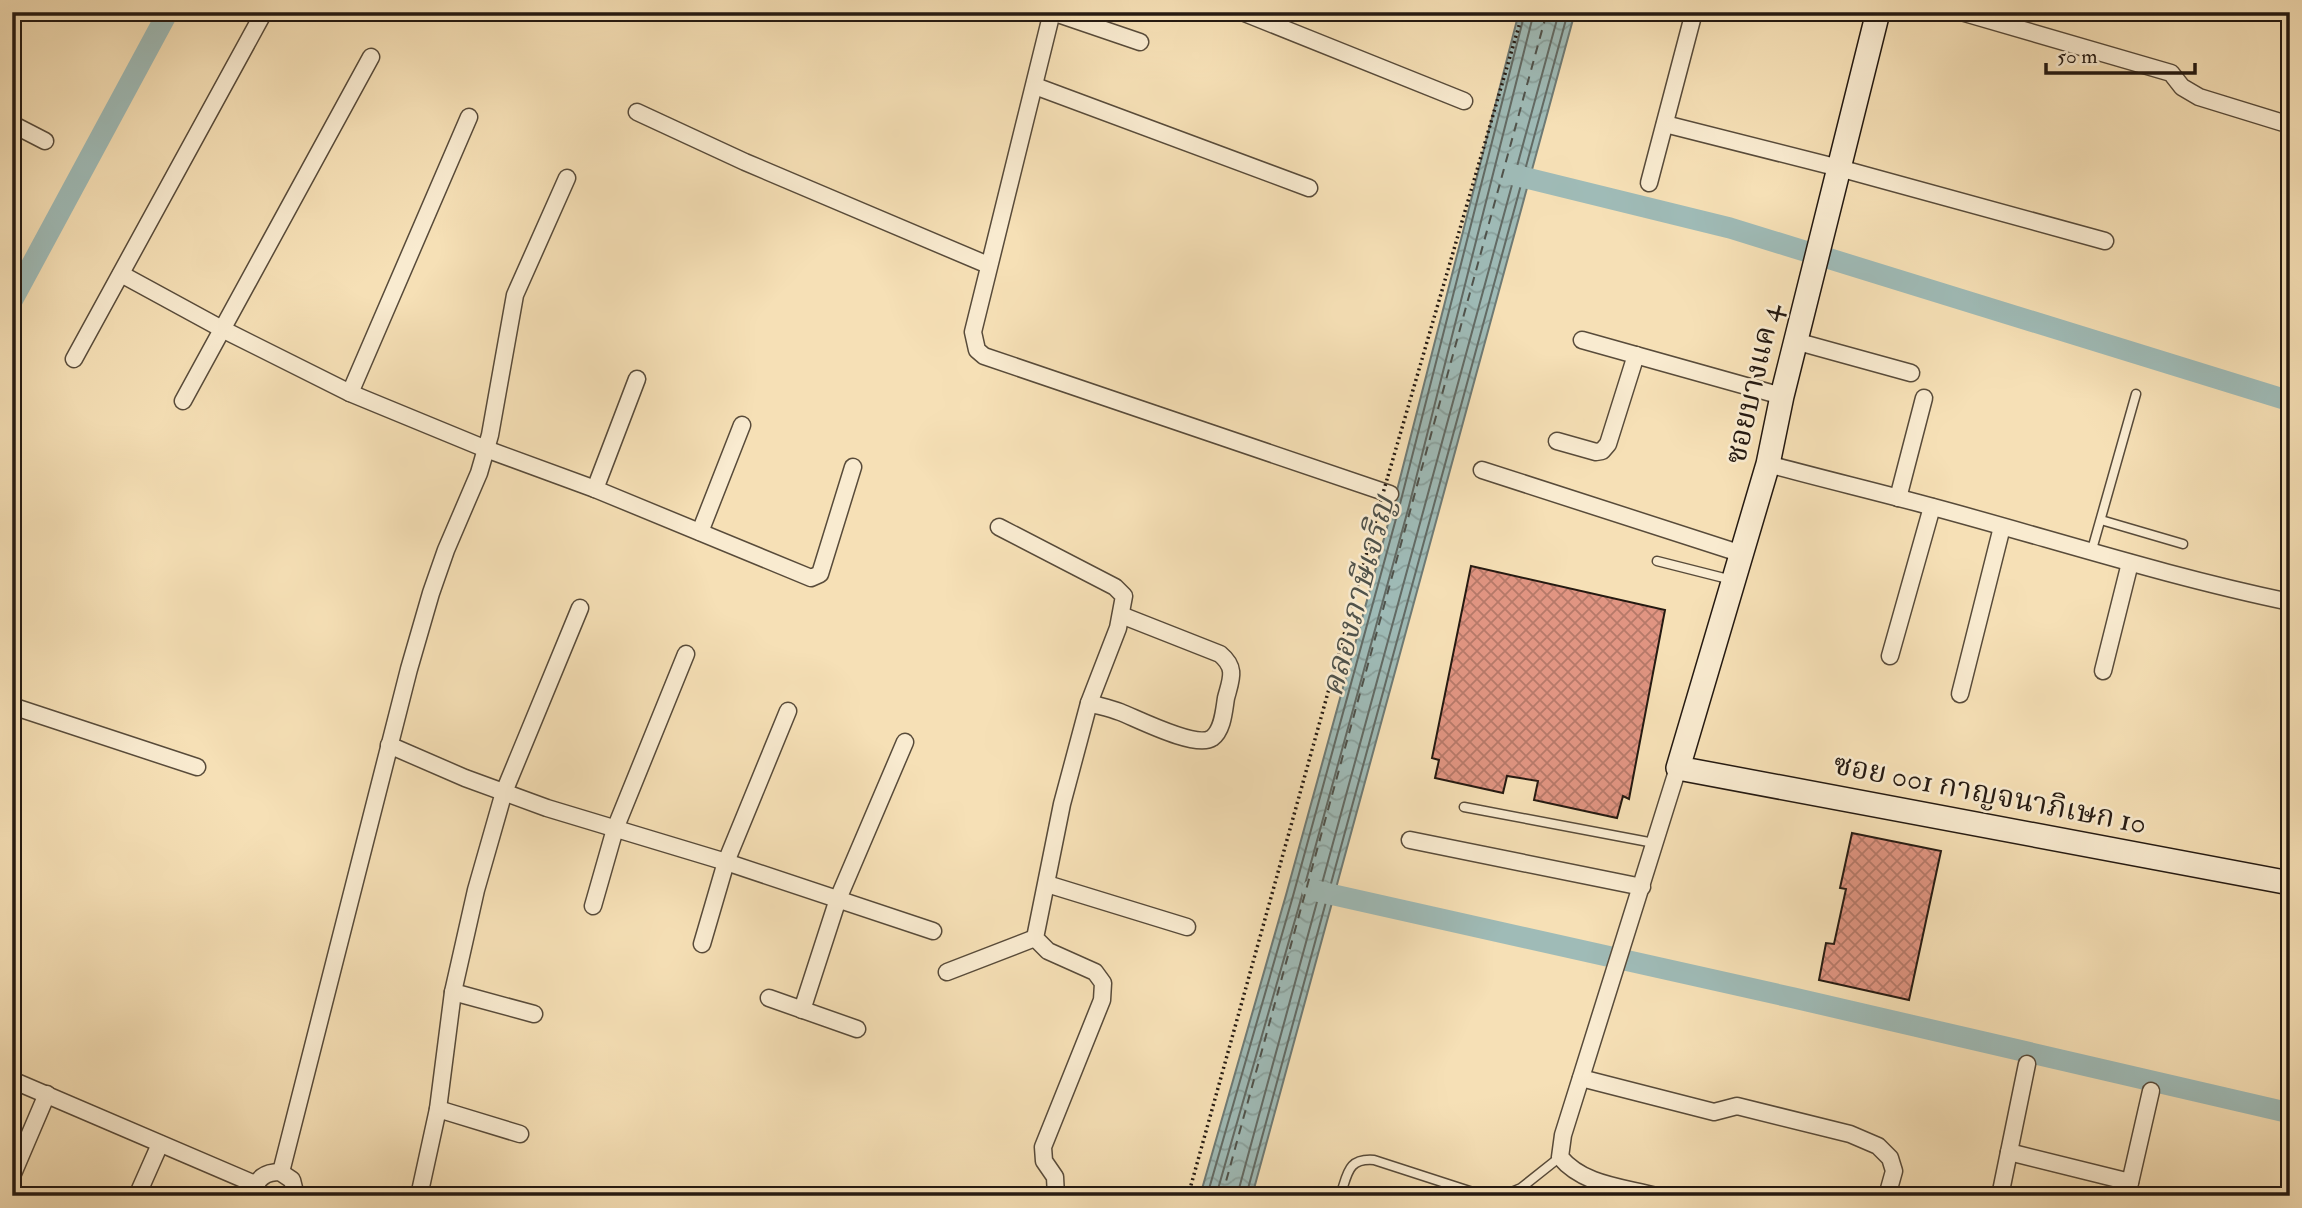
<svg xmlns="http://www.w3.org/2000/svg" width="2302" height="1208" font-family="'IM FELL Double Pica','Noto Serif Thai',serif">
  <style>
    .water { fill: url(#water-waves); stroke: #6e7a75; stroke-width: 2 }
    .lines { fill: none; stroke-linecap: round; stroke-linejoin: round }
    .shore { stroke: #626a64; stroke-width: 2 }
    .canal { stroke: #9fbbb7; stroke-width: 21 }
    .ferry { stroke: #4f524b; stroke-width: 2; stroke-dasharray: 9 7; stroke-linecap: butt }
    .building { fill: url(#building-cross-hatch); stroke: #241911; stroke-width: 2 }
    .lane-casing { stroke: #584b3a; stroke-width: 11 }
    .street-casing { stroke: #584b3a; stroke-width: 19 }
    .secondary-casing { stroke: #241911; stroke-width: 26 }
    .path { stroke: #241911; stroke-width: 3.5; stroke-dasharray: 2 3.5; stroke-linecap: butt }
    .lane { stroke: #f9ebd0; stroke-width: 8 }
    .street { stroke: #f9ebd0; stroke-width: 16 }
    .secondary { stroke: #f9ebd0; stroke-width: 23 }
    .path-bridge { stroke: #241911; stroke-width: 3.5; stroke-dasharray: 2 3.5; stroke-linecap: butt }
    .labels { text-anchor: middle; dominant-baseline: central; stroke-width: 5; stroke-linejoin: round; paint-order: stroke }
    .street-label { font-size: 30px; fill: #241911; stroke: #f9ebd0 }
    .water-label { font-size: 32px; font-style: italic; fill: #4f524b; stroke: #f9ebd0 }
  </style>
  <defs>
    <pattern id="water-waves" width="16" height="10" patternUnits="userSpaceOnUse" patternTransform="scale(1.75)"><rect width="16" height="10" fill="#9fbbb7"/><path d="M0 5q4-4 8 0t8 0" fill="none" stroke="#89a09c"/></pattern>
    <pattern id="building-cross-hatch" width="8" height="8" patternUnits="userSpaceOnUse" patternTransform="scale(1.75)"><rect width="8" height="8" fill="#e19582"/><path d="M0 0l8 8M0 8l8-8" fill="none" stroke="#b67969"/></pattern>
  </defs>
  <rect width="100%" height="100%" fill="#f6e0b6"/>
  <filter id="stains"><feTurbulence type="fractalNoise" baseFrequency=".00286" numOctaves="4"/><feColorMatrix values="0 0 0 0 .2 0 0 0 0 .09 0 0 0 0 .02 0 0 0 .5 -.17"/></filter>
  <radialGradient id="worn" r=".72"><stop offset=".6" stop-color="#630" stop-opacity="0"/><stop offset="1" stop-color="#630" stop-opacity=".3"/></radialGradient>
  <path class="water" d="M1519 12H1575L1252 1196H1200L1286 895 1394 502Z"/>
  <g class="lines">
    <g class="shore">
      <path d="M1207 1196 1293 896 1400 504 1525 12"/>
      <path d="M1216 1196 1301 899 1409 506 1534 12"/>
      <path d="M1237 1196 1559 12"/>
      <path d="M1246 1196 1568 12"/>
    </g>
    <g class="canal">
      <path d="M1506 173 1730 228 2290 401"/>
      <path d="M12 301 168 12"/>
      <path d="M1312 890 1794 998 2290 1113"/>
    </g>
    <path class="ferry" d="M1222 1196 1547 12"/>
  </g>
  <g class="building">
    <path d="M1471 566 1665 610 1629 799 1623 796 1617 818 1534 800 1538 781 1507 776 1503 793 1435 778 1439 760 1432 758Z"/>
    <path d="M1852 833 1941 851 1909 1000 1819 980 1826 943 1834 944 1846 889 1840 888Z"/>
  </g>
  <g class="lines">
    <g class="lane-casing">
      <g id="lane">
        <path d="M2101 520 2183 544"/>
        <path d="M2091 553 2136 394"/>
        <path d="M1657 561 1732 580"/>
        <path d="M1464 807 1654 843"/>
        <path d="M1340 1196C1348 1174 1347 1158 1374 1160L1482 1195 1492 1196"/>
        <path d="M1502 1196 1521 1188 1560 1157"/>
      </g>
    </g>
    <g class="street-casing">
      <g id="street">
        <path d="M1052 12 973 332 977 350 984 356 1390 494"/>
        <path d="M1052 12 1140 42"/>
        <path d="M1242 12 1464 101"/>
        <path d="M1961 12 2171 73 2182 87 2199 97 2290 125"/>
        <path d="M1035 86 1309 188"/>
        <path d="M637 112 745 162 988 265"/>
        <path d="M12 124 45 141"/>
        <path d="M1665 124 1839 168 2105 241"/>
        <path d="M1649 183 1694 12"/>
        <path d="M121 274 222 329 350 393 486 449 595 489 811 578 820 574 853 467"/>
        <path d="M1582 340 1782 396"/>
        <path d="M1795 341 1911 373"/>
        <path d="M74 359 264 12"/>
        <path d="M350 393 469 117"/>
        <path d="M183 401 371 57"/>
        <path d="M1557 441 1596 452 1602 451 1608 444 1636 355"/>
        <path d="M1768 464C1823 479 1878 492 1933 507 2052 539 2169 577 2290 602"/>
        <path d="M1482 470 1742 554"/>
        <path d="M595 489 637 379"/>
        <path d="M1898 498 1924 398"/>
        <path d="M999 527 1115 587 1124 596 1118 628 1089 703 1062 804 1035 938 1048 951 1095 972 1103 983 1102 1000 1043 1147 1044 1161 1055 1177 1056 1196"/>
        <path d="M700 532 742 425"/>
        <path d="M1890 656 1932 507"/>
        <path d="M2103 671 2130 563"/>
        <path d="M1960 694 2002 527"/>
        <path d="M1089 703C1099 706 1110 708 1120 712 1138 719 1196 749 1212 738 1223 730 1224 710 1226 698 1231 679 1237 668 1220 654L1121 615"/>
        <path d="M12 706 197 767"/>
        <path d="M389 745 465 778 547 808 726 862 933 931"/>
        <path d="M1410 840 1642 887"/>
        <path d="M1047 884 1187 927"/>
        <path d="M593 906 615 829 686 654"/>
        <path d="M702 944 726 862 788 711"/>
        <path d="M947 972 1035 938"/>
        <path d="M453 992 534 1014"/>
        <path d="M769 998 857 1029"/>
        <path d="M802 1010 838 899 905 742"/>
        <path d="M1581 1078 1714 1112 1737 1106 1850 1134 1878 1146 1890 1158 1894 1171 1887 1196"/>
        <path d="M12 1080 257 1185"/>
        <path d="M438 1109 520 1134"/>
        <path d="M2009 1152 2130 1182"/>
        <path d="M281 1172 409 669 431 593 446 550 479 473 490 435 515 295 567 178"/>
        <path d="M12 1176 47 1094"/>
        <path d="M255 1193C255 1178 266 1172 280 1172L292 1180 296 1196"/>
        <path d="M137 1196 160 1144"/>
        <path d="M419 1196 438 1109 453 992 476 890 504 792 580 608"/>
        <path d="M1656 1196C1622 1187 1583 1185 1560 1157L1563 1135 1678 768"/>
        <path d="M2000 1196 2027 1064"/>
        <path d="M2127 1196 2151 1091"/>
      </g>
    </g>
    <g class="secondary-casing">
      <path id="secondary" d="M1878 12 1782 396 1768 464 1678 768 2290 883"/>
    </g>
    <g class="path">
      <path d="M1388 476 1523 12"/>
      <path d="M1188 1196 1379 509"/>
    </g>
    <use href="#lane" class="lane"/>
    <use href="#street" class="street"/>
    <use href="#secondary" class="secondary"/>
    <path class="path-bridge" d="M1379 507 1388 476"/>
  </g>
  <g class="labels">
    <g class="street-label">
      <text transform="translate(1753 384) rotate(-77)">ซอยบางแค 4</text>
      <text transform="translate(1990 794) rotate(11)">ซอย 001 กาญจนาภิเษก 10</text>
    </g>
    <g class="water-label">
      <text transform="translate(1358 596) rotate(-75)">คลองภาษีเจริญ</text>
    </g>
  </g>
  <rect width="2302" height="1208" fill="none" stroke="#f6e0b6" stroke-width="42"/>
  <rect x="14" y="14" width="2274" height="1180" fill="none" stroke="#241911" stroke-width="3.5"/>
  <rect x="21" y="21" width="2260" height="1166" fill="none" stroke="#241911" stroke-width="2"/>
  <path d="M2046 63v10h149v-10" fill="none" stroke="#241911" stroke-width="3.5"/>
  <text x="2057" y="63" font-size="21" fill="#241911" stroke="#f9ebd0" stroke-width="5" paint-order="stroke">50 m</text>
  <rect width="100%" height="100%" filter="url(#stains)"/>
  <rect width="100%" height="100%" fill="url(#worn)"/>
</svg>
